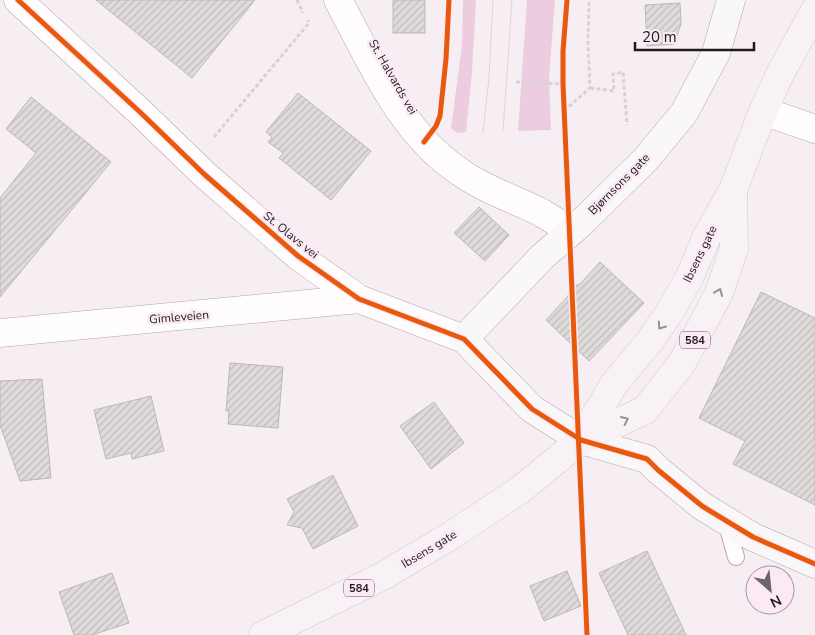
<svg xmlns="http://www.w3.org/2000/svg" width="815" height="635" font-family="'Nunito Sans',sans-serif">
  <style>
    .grass { fill: #ecccdf }
    .building { fill: url(#building-hatch); stroke: #bdb8b8 }
    .lines { fill: none; stroke-linecap: round; stroke-linejoin: round }
    .lane-casing { stroke: #b0a9ad; stroke-width: 18 }
    .street-casing { stroke: #b0a9ad; stroke-width: 29 }
    .secondary-casing { stroke: #b0a9ad; stroke-width: 29 }
    .primary-casing { stroke: #cfcbce; stroke-width: 29 }
    .path { stroke: #d5d3d4; stroke-width: 3; stroke-dasharray: 4 2.5; stroke-linecap: butt }
    .lane { stroke: #fefcfd; stroke-width: 16 }
    .street { stroke: #fefcfd; stroke-width: 28 }
    .secondary { stroke: #faf7f9; stroke-width: 28 }
    .primary { stroke: #f8f1f6; stroke-width: 28 }
    .tram { stroke: #d9d6d8; stroke-width: 1 }
    .cycleway-casing { stroke: #fbeaf4; stroke-width: 8 }
    .cycleway { stroke: #e8590c; stroke-width: 5 }
    .oneway { stroke: #979094 }
    .labels { text-anchor: middle; dominant-baseline: central; stroke-width: 5; stroke-linejoin: round; paint-order: stroke }
    .shield { fill: #fbeaf4; stroke: #62585e; stroke-width: 1 }
    .shield-label { font-size: 11px; font-weight: bold; fill: #201a1d }
    .street-label { font-size: 12px; fill: #201a1d; stroke: #fbeaf4 }
  </style>
  <defs>
    <pattern id="building-hatch" width="6" height="6" patternUnits="userSpaceOnUse" patternTransform="scale(1.25)"><rect width="6" height="6" fill="#dfdbda"/><path d="M-1 1l2-2M0 6l6-6M5 7l2-2" fill="none" stroke="#bfbbbb"/></pattern>
  </defs>
  <rect width="100%" height="100%" fill="#f7eef3"/>
  <g class="grass">
    <path d="M463 0H476L472 72 466 132 457 133 451 128 462 45Z"/>
    <path d="M527 0H555L549 79 551 130 518 131Z"/>
  </g>
  <g class="building">
    <path d="M96 0H255L192 78Z"/>
    <rect x="393" y="0" width="32" height="33"/>
    <path d="M680 3 681 24 674 44 647 46 645 5Z"/>
    <path d="M298 93 371 151 331 200 279 158 283 153 268 142 272 137 266 132Z"/>
    <path d="M31 97 111 162 0 297V198L36 153 6 129Z"/>
    <path d="M479 207 509 235 485 261 454 233Z"/>
    <path d="M600 262 644 303 589 361 546 320 568 296 570 288 580 284Z"/>
    <path d="M761 292 815 318V505L733 464 745 441 699 418Z"/>
    <path d="M230 363 283 367 278 428 228 424 229 411H226Z"/>
    <path d="M42 379 51 478 20 481 0 425V381Z"/>
    <path d="M151 396 164 451 132 459 131 453 106 459 94 410Z"/>
    <path d="M434 402 464 443 431 469 400 426Z"/>
    <path d="M333 475 358 526 313 549 302 528 287 525 294 512 287 499Z"/>
    <path d="M647 551 665 590 686 635H628L599 573Z"/>
    <path d="M567 571 581 606 544 621 530 586Z"/>
    <path d="M112 573 129 623 92 635H74L59 592Z"/>
  </g>
  <g class="lines">
    <g class="lane-casing">
      <path id="lane" d="M726 521 736 557"/>
    </g>
    <g class="street-casing">
      <g id="street">
        <path d="M18 0 141 113 204 174 298 256 359 299 464 339"/>
        <path d="M338 0C371 61 400 132 460 172 485 190 515 199 542 213 552 219 561 225 571 231"/>
        <path d="M763 111 815 129"/>
        <path d="M0 333 359 299"/>
      </g>
    </g>
    <g class="secondary-casing">
      <path id="secondary" d="M731 0 716 53 684 113 646 159 580 224 542 257 464 339 532 409 581 440 647 459 658 470 702 506 753 537 815 564"/>
    </g>
    <g class="primary-casing">
      <g id="primary">
        <path d="M581 440 614 384 649 342 668 315 690 276 707 236 733 190 763 111 780 74 815 10"/>
        <path d="M263 635 383 576 452 535 520 490 581 440 645 410 682 363 719 293 734 249 733 190"/>
      </g>
    </g>
    <g class="path">
      <path d="M297 0 303 13"/>
      <path d="M516 82 563 84"/>
      <path d="M590 88 614 91 613 74 623 72 627 125"/>
      <path d="M564 111 590 88 588 42 589 0"/>
      <path d="M214 137 309 23 308 20"/>
    </g>
    <use href="#lane" class="lane"/>
    <use href="#street" class="street"/>
    <use href="#secondary" class="secondary"/>
    <use href="#primary" class="primary"/>
    <g class="tram">
      <path d="M503 131 512 0"/>
      <path d="M483 132 489 78 493 0"/>
    </g>
    <g class="cycleway-casing">
      <g id="cycleway">
        <path d="M18 0 141 113 204 174 298 256 359 299 464 339 532 409 581 440 647 459 658 470 702 506 753 537 815 564"/>
        <path d="M567 0 563 51V84L587 635"/>
        <path d="M424 142 436 126 440 116 446 59 449 0"/>
      </g>
    </g>
    <use href="#cycleway" class="cycleway"/>
  </g>
  <defs><path id="oneway-chevron" d="M-2-3.5L2.5 0L-2 3.5" fill="none" stroke-width="1.6" stroke-linecap="round" stroke-linejoin="round" transform="scale(1.25)"/></defs>
  <g class="oneway">
    <use href="#oneway-chevron" transform="translate(719 292) rotate(-68)"/>
    <use href="#oneway-chevron" transform="translate(661 326) rotate(125)"/>
    <use href="#oneway-chevron" transform="translate(625 420) rotate(-25)"/>
  </g>
  <g class="labels">
    <g class="shield">
      <rect x="680" y="331.5" width="30" height="17" rx="4"/>
      <rect x="344" y="579.5" width="30" height="17" rx="4"/>
    </g>
    <g class="shield-label">
      <text x="695" y="340">584</text>
      <text x="359" y="588">584</text>
    </g>
    <g class="street-label">
      <text transform="translate(393 77) rotate(60)">St. Halvards vei</text>
      <text transform="translate(619 184) rotate(-45)">Bjørnsons gate</text>
      <text transform="translate(291 235) rotate(39)">St. Olavs vei</text>
      <text transform="translate(700 254) rotate(-64)">Ibsens gate</text>
      <text transform="translate(179 317) rotate(-5)">Gimleveien</text>
      <text transform="translate(429 549) rotate(-31)">Ibsens gate</text>
    </g>
  </g>
  <g transform="translate(770 590) rotate(153)"><circle r="24" fill="#fbeaf4" stroke="#a3979e"/>
  <path d="M0-4L9 19L0 12L-9 19Z" fill="#6b6468"/>
  <text y="-8" font-size="14" font-weight="bold" text-anchor="middle" fill="#201a1d">N</text>
  </g>
  <path d="M635 42v8h119v-8" fill="none" stroke="#201a1d" stroke-width="2.5"/>
  <text x="642" y="42" font-size="15" fill="#201a1d" stroke="#fbeaf4" stroke-width="4" paint-order="stroke">20 m</text>
</svg>
